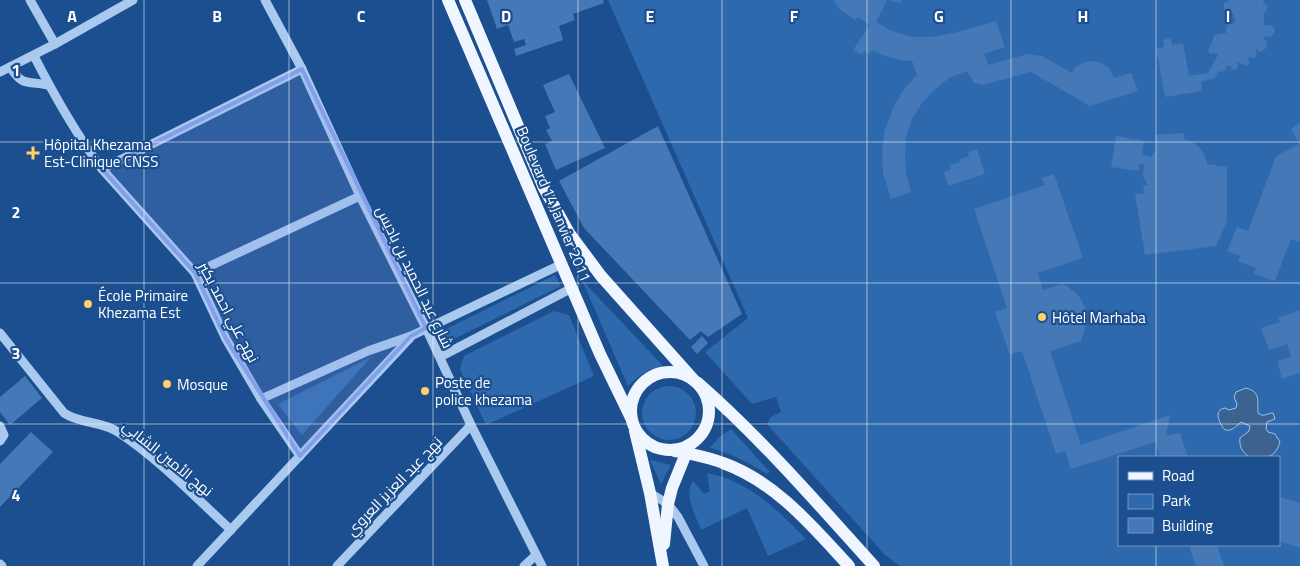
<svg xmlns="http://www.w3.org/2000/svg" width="1300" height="566" font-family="'Titillium Web',Cairo,sans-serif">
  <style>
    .green { fill: #2e69ad; fill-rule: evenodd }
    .water { fill: #3c6290; stroke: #9cc4f0 }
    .building { fill: #4478b7 }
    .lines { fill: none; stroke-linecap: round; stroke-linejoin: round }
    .minor { stroke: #a9c9ee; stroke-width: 9 }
    .major { stroke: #f0f6ff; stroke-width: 12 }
    .marked { fill: #839eea; fill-opacity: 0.2; stroke: #839eea; stroke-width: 4; stroke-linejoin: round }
    .grid { fill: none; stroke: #fff; stroke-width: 1; stroke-opacity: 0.55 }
    .poi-dot { fill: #ffd166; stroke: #1b4f8f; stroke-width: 2 }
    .labels { text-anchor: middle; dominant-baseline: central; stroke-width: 4.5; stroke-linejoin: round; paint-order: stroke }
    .poi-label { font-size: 15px; fill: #fff; stroke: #1b4f8f; text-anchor: start }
    .street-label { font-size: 15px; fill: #fff; stroke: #1b4f8f }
    .grid-label { font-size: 16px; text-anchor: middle; font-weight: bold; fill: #fff; stroke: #1b4f8f; stroke-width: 4.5; stroke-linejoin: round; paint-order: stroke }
  </style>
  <rect width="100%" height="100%" fill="#1b4f8f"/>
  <g class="green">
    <path d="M608 0H1300V566H900L885 555 767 424 771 417 781 412 776 397 752 404 705 352 748 318ZM1119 457H1279V545H1119Z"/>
    <path d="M555 275 561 286 448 342 442 331Z"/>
    <path d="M582 280 663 366C648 368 639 376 628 386Z"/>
    <path d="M554 311 569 315 594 376 486 425 460 369 464 356Z"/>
    <path d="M371 357 302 435 278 404Z"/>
    <circle cx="669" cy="413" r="27"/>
    <path d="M731 429 770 472 767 474C749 463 731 453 710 448L718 438Z"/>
    <path d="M650 460 671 465 661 484Z"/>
    <path d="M707 473C747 480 779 511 806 539L768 556 747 508 701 530C696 515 683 496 693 481L704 494 710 491Z"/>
  </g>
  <path class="water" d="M1246 388C1261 392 1257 400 1258 413 1264 418 1267 413 1273 413L1275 419 1267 422 1266 429 1268 432 1275 434 1280 442C1274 460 1266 457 1250 457 1242 453 1239 446 1240 438L1249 431 1250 426 1241 422C1235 427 1233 431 1225 430 1219 423 1213 410 1225 408L1229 410 1236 408 1237 404 1234 397 1236 392Z"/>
  <g class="building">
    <path d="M487 0H603L604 3 573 14 575 20 559 26 563 40 516 56 514 49 526 45 524 39 514 42 508 25 497 29Z"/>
    <path d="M834 0H887L876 22 892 31 912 37H932L954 33 996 21 1005 47 984 54 988 65 1028 54 1042 56 1072 73 1076 67 1083 63 1090 61 1100 62 1109 68 1114 78 1131 73 1138 91 1090 106 1031 72 982 85 974 83 967 71 949 78 934 90 922 103 912 119 906 137 905 155 906 173 911 192 891 199 883 173 882 150 885 130 893 108 904 89 917 75 912 61 900 60 885 56 872 50 870 54 864 51 862 55 853 50 870 25 858 17 855 20 839 9Z"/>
    <path d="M888 0H901V3Z"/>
    <path d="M1229 0H1264L1263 3 1268 6 1264 14V25H1271L1275 29 1274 34 1270 37 1265 36 1264 39 1267 42V47L1264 50 1260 52 1255 48 1257 54 1255 58 1248 57 1249 63 1246 66 1238 62 1237 69 1234 70 1230 66H1226L1225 71 1218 72 1214 78 1201 82 1202 91 1165 97 1156 48 1164 47 1163 40 1171 38 1172 45 1183 43 1189 76 1208 73 1218 55 1214 53 1210 54 1208 50 1212 43 1214 35 1226 33 1227 23 1232 24 1235 21 1233 14 1227 13 1224 9V3Z"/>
    <path d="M569 74 605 148 556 170 545 144 552 141 546 130 550 128 545 116 555 112 543 85Z"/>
    <path d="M1300 123V239L1299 242 1291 239 1275 281 1254 274 1256 268 1238 261 1240 256 1227 251 1237 227 1248 231 1276 156 1299 144 1291 129Z"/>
    <path d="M658 126 742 314 708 337 701 331 690 340 584 228 559 181Z"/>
    <path d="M1184 133V139L1192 142 1199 147 1205 156 1207 164 1227 167V221L1216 246 1145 255 1135 194 1144 193 1143 186 1148 185 1143 176 1144 165 1140 164 1138 171 1111 167 1116 136 1144 141 1142 155 1151 157 1156 149 1155 135Z"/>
    <path d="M977 149 985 174 948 186 944 172 951 169 949 165 960 162 959 160 969 156 968 152Z"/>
    <path d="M1054 174 1083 258 1038 273 1043 290 1062 284 1067 286 1080 297 1087 312V322L1081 341 1050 351 1081 445 1170 415 1166 436 1180 433 1188 457H1160L1155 442 1071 469 1065 451 1056 454 1022 351 1010 355 995 312 1007 308 974 209 1045 185 1042 178Z"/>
    <path d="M1300 310V373L1282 379 1277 361 1291 357 1287 344 1269 350 1261 328 1280 322 1278 318Z"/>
    <path d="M702 336 708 343 697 354 691 347Z"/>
    <path d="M25 376 42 398 10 425 0 412V397Z"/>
    <path d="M31 432 53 452 0 507V464Z"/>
    <path d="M1280 497 1300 503V548L1279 541Z"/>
    <path d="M1189 545H1217L1224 566H1196Z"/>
  </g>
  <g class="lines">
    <g class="minor">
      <path d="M30 0 55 44"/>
      <path d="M265 0 302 69 360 196 426 328 471 425 542 566"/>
      <path d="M34 56C54 95 76 134 102 169L195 273 226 339 261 399 300 456"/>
      <path d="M10 67C24 88 27 80 48 85"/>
      <path d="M0 72 55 44 133 0"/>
      <path d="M102 169 302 69"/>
      <path d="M195 273 360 196"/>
      <path d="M0 333 64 413C80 424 102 421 118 432 159 459 195 497 231 530"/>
      <path d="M440 357 572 288"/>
      <path d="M261 399 368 351 411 336 562 264"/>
      <path d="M0 426 4 435 0 441"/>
      <path d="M650 493 668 504 678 517 704 566"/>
      <path d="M0 564 2 566"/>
      <path d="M197 566 410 338"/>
      <path d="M337 566 471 425"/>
      <path d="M524 566 536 555"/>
    </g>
    <g class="major">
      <path d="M448 0 600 354 632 420"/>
      <path d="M465 0 544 188 569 233 601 276 692 378"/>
      <circle cx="670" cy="411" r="39"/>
      <path d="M698 383C762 439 817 503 874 566"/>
      <path d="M635 431 650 493 663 566"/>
      <path d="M675 451C691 454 708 457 723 463 776 482 812 526 849 566"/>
      <path d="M664 544 668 504 672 488 689 446"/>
    </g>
  </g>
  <path class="marked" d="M302 69 426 328 411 336 300 456 226 339 195 273 102 169Z"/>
  <path class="grid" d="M144 0V566M289 0V566M433 0V566M578 0V566M722 0V566M867 0V566M1011 0V566M1156 0V457M0 142H1300M0 283H1300M0 424H1300M1156 545V566"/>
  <g class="poi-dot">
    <path d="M30.5 145.5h5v5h5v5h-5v5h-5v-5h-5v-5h5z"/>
    <circle cx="88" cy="304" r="5"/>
    <circle cx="1042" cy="317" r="5"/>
    <circle cx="167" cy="384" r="5"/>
    <circle cx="425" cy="391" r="5"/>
  </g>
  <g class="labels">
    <g class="poi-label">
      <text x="44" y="144">Hôpital Khezama<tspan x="44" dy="17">Est-Clinique CNSS</tspan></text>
      <text x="98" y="295">École Primaire<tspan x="98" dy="17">Khezama Est</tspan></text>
      <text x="1052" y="317">Hôtel Marhaba</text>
      <text x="435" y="382">Poste de<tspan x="435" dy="17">police khezama</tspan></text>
      <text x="177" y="384">Mosque</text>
    </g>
    <g class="street-label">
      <text transform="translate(554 204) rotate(67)">Boulevard 14 Janvier 2011</text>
      <text transform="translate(415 277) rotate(64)">شارع عبد الحميد بن باديس</text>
      <text transform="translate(229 312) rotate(62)">نهج علي احمد بكير</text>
      <text transform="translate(168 458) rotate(39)">نهج الأمين الشابي</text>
      <text transform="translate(394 486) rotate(-46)">نهج عبد العزيز العروي</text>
    </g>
  </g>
  <g class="grid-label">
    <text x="72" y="22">A</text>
    <text x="217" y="22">B</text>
    <text x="361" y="22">C</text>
    <text x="506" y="22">D</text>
    <text x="650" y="22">E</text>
    <text x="794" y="22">F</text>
    <text x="939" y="22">G</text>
    <text x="1083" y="22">H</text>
    <text x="1228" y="22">I</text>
    <text x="16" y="76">1</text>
    <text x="16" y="218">2</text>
    <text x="16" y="359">3</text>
    <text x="16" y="501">4</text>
  </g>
  <rect x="1118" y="456" width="162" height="90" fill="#1b4f8f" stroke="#7695bc"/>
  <rect x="1128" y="472" width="25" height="8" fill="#f0f6ff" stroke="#7695bc"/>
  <text x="1162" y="481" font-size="15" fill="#ffffff">Road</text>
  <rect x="1128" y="494" width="25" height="15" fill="#2e69ad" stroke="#7695bc"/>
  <text x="1162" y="506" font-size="15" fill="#ffffff">Park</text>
  <rect x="1128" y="518" width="25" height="15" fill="#4478b7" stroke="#7695bc"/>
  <text x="1162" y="531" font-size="15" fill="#ffffff">Building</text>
</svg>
